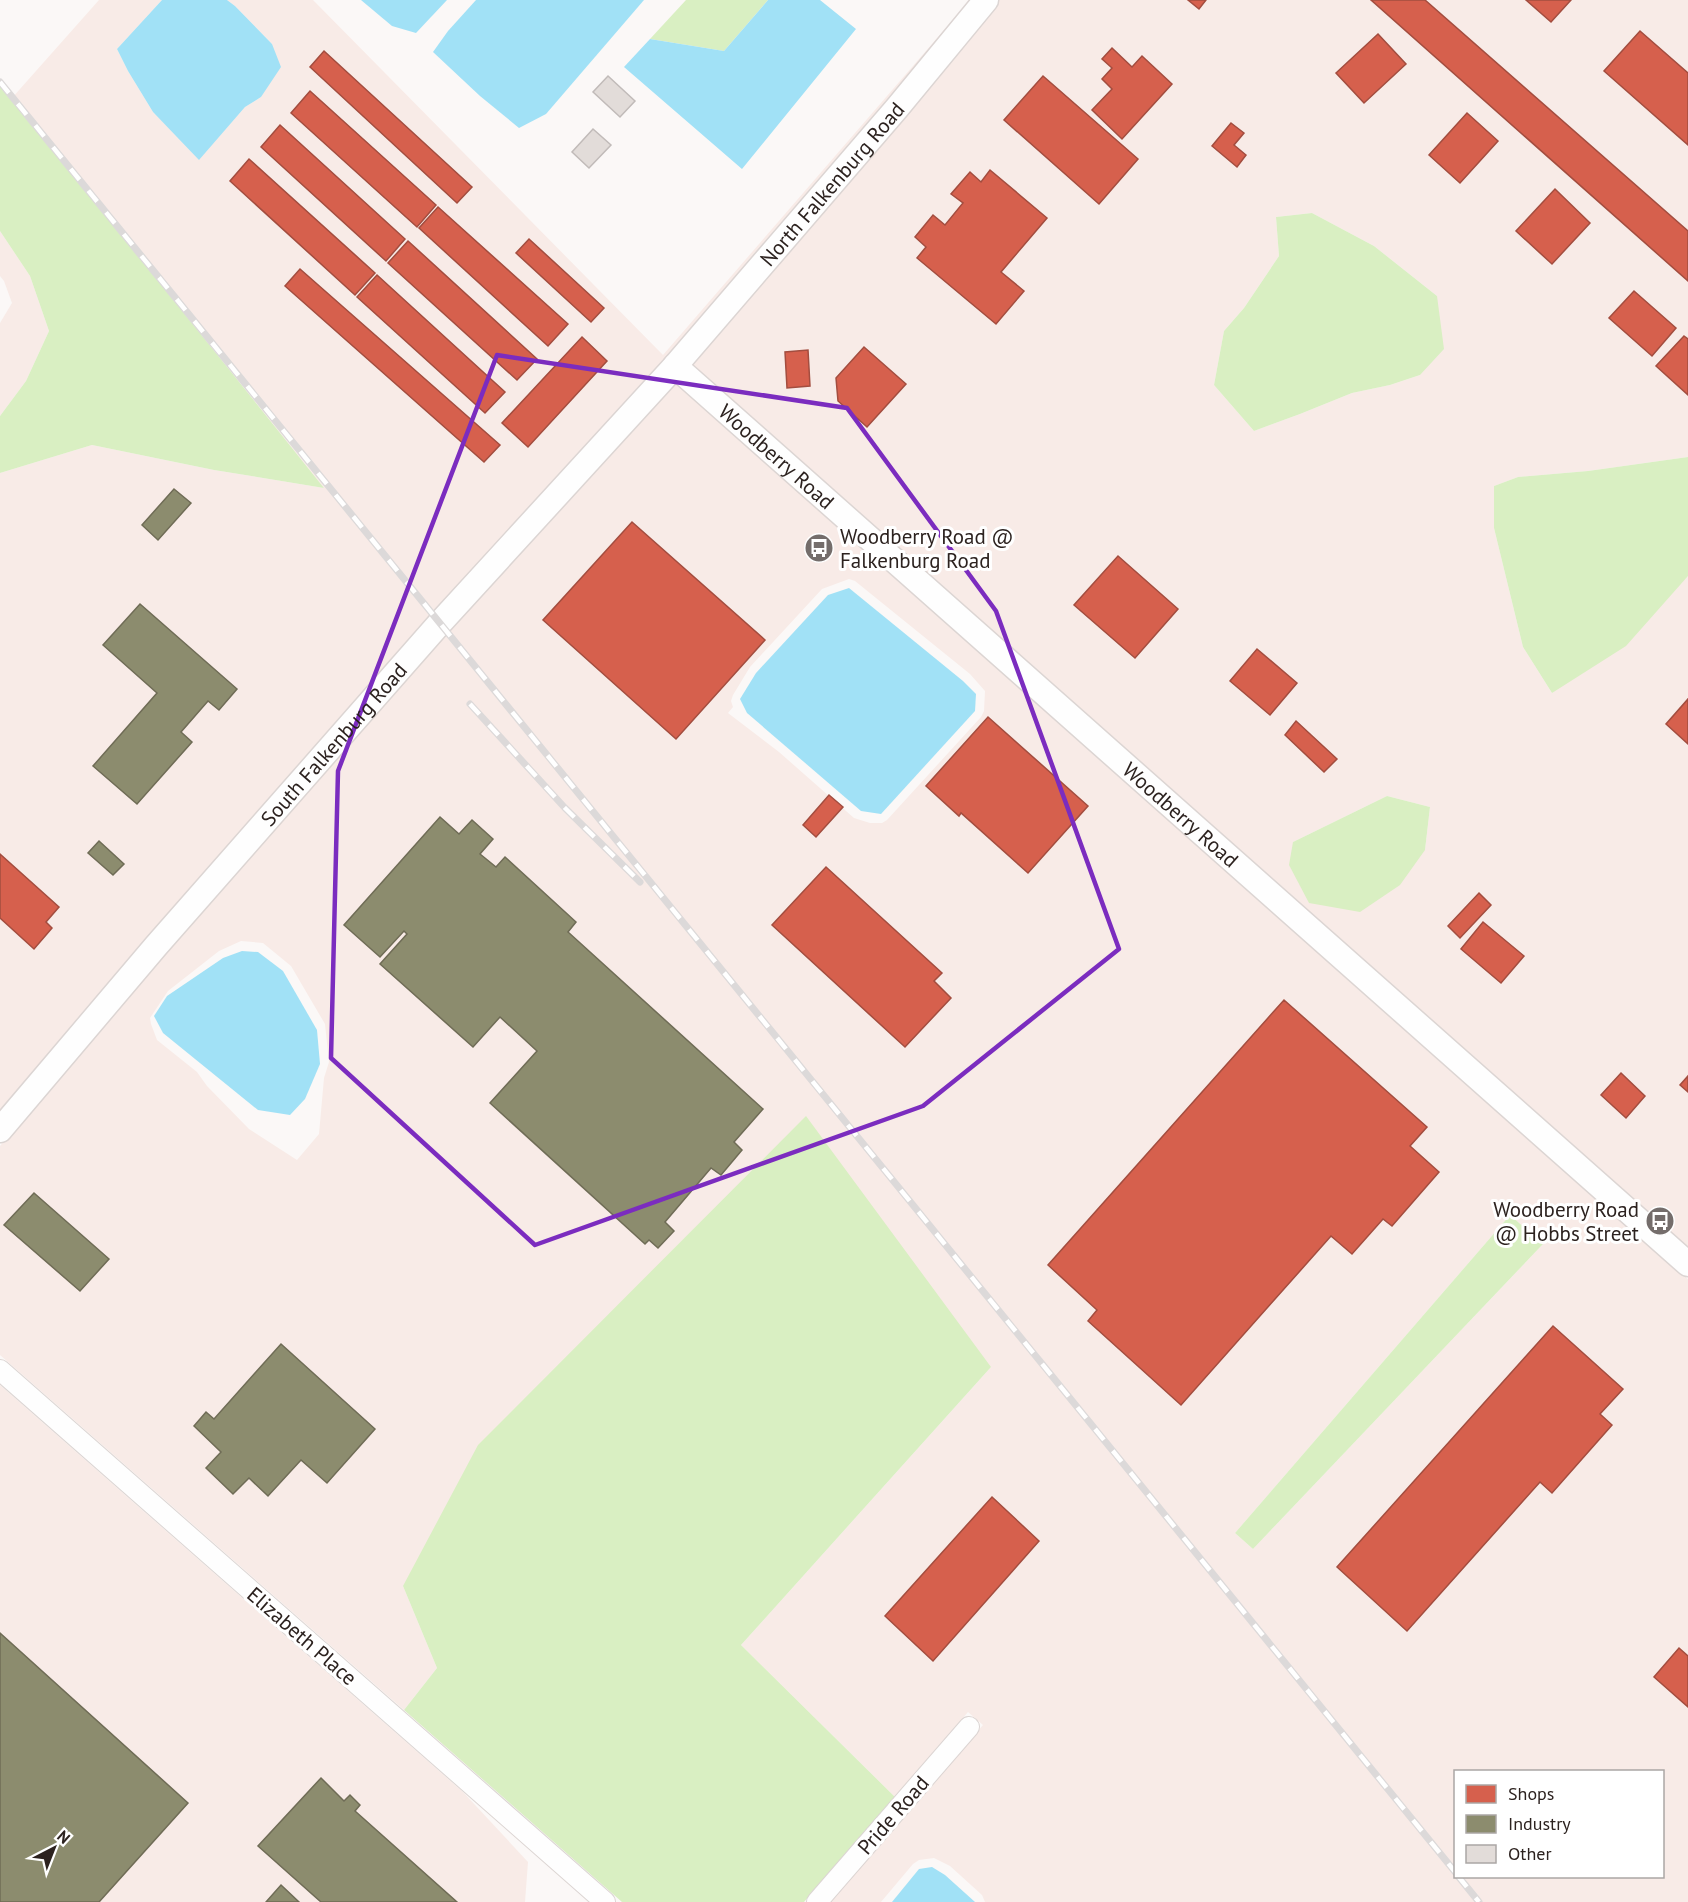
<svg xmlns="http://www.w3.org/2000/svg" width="1688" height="1902" font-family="'PT Sans',sans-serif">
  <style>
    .built { fill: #f8ebe7; fill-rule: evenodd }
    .green { fill: #d9efc2 }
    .water { fill: #a1e1f6 }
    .shops { fill: #d6604d; stroke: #a34d3f; stroke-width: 1.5 }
    .industry { fill: #8c8c6e; stroke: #6f6c56; stroke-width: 1.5 }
    .building { fill: #e2dcd9; stroke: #c1bbb9; stroke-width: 1.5 }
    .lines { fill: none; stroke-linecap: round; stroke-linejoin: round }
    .minor-casing { stroke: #dcd5d3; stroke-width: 22 }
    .tertiary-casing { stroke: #dcd5d3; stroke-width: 27 }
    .minor { stroke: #fefefe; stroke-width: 20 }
    .tertiary { stroke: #fefefe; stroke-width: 24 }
    .rail-casing { stroke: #dcd9d9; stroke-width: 7 }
    .rail { stroke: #fff; stroke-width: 4.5; stroke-dasharray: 14; stroke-linecap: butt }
    .marked { fill: none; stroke: #7b2cbf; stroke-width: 4.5; stroke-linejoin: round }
    .labels { text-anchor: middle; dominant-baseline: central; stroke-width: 6; stroke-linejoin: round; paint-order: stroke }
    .street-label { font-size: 21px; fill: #2c221f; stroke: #fff }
    .poi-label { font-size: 21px; fill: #2c221f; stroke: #fff; text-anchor: start }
  </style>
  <rect width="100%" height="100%" fill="#fbf8f7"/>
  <g class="built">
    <path d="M99 0H162L117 49 128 71 153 112 199 159 245 107 261 97 272 44 235 6 227 0H313L663 355 970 0H972L889 102 668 359 0 1115V473L92 445 214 470 324 488 12 98Z"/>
    <path d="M998 0H1688V457L1588 471 1518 477 1494 486V528L1523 647 1552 693 1688 576V1249L690 364 904 114ZM1312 213 1374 246 1437 296 1420 375 1390 385 1352 393 1300 414 1254 431 1214 385 1224 331 1244 308 1279 256 1276 217ZM1387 796 1430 807 1425 850 1293 842Z"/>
    <path d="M0 231 30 276 49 331 26 381 0 416V323L12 303 4 281 0 276Z"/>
    <path d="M675 381 1688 1279V1902H985L982 1895 950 1866 934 1858 919 1860 913 1864 881 1902H830L983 1725 968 1712 895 1797 741 1645 991 1367 403 1586 437 1668 404 1710 0 1355V1146L163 952 442 636ZM849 579 855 581 970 674 985 691 984 711 981 717 887 820 882 823H870L854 818 779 752 728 713 733 707 731 701 733 695 750 667 822 589ZM241 941 263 943 291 966 325 1024 329 1062 324 1078 319 1134 297 1160 249 1129 207 1086 197 1072 157 1040 151 1024 150 1018 168 991 219 951ZM1510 1215 1543 1244 1253 1549 1235 1533ZM1456 1772H1662V1876H1456Z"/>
    <path d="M0 1385 463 1792 528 1862 525 1902H0Z"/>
  </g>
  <g class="green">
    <path d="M686 0H768L724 51 650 39Z"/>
    <path d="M0 85 12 98 324 488 214 470 92 445 0 473V416L26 381 49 331 30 276 0 231Z"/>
    <path d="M1312 213 1374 246 1437 296 1444 349 1420 375 1390 385 1352 393 1300 414 1254 431 1214 385 1224 331 1244 308 1279 256 1276 217Z"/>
    <path d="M1688 457V576L1626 646 1552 693 1523 647 1494 528V486L1518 477 1588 471Z"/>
    <path d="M1387 796 1430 807 1425 850 1400 885 1360 912 1309 903 1289 865 1293 842Z"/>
    <path d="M806 1116 991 1367 741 1645 895 1797 804 1902H622L404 1710 437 1668 403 1586 478 1445Z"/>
    <path d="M1510 1215 1543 1244 1253 1549 1235 1533Z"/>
  </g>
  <g class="water">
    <path d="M162 0H227L235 6 272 44 281 67 261 97 245 107 199 160 153 112 128 71 117 49Z"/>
    <path d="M361 0H447L416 33 392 26Z"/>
    <path d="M476 0H644L546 114 519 128 480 96 433 52 448 31Z"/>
    <path d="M768 0H820L856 29 742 169 624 67 650 39 724 51Z"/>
    <path d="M849 588 963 681 976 694 975 711 881 814 861 811 747 713 740 699 756 673 828 595Z"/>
    <path d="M242 951 258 952 283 971 317 1030 320 1064 305 1099 290 1115 258 1110 163 1033 154 1016 167 996 223 958Z"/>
    <path d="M932 1867 945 1875 975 1902H892L919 1869Z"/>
  </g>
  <g class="shops">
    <path d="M1188 0H1206L1199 9Z"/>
    <path d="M1371 0H1425L1688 231V281Z"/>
    <path d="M1526 0H1571L1551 22Z"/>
    <path d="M1640 31 1688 73V145L1604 71Z"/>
    <path d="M1378 34 1406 64 1364 103 1336 73Z"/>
    <path d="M1112 48 1132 67 1142 56 1172 84 1122 139 1092 110 1112 89 1102 79 1112 68 1102 59Z"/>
    <path d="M324 51 472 187 457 203 310 67Z"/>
    <path d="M1043 76 1138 159 1099 204 1004 120Z"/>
    <path d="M310 91 436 205 417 227 291 113Z"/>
    <path d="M1467 113 1498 141 1460 183 1429 155Z"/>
    <path d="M1231 123 1244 133 1234 145 1246 155 1237 167 1212 146Z"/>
    <path d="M280 125 405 239 386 261 261 147Z"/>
    <path d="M249 159 375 273 355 295 230 181Z"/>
    <path d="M990 170 1047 218 1001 272 1024 291 996 324 917 258 926 247 915 237 933 215 945 225 963 203 951 194 970 172 981 182Z"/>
    <path d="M1555 189 1590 223 1552 264 1516 231Z"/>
    <path d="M438 207 568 324 548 346 419 228Z"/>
    <path d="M529 239 604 308 591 322 516 253Z"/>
    <path d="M408 241 537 359 517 380 388 263Z"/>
    <path d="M300 269 500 445 484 462 285 286Z"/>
    <path d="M377 275 505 392 485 413 357 297Z"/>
    <path d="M1634 291 1676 328 1652 356 1609 318Z"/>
    <path d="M1684 336 1688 339V395L1656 366Z"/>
    <path d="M582 337 607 361 528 447 502 423Z"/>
    <path d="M864 347 906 384 867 427 838 401 836 378Z"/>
    <path d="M808 350 810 386 787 388 785 352Z"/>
    <path d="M632 522 765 640 676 739 543 620Z"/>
    <path d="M1118 556 1178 609 1135 658 1074 605Z"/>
    <path d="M1257 649 1297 683 1270 715 1230 681Z"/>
    <path d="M1688 699V744L1666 724Z"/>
    <path d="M988 717 1088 806 1028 873 961 813 959 816 926 786Z"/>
    <path d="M1296 721 1337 759 1324 772 1285 735Z"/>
    <path d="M829 795 843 807 816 837 803 825Z"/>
    <path d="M0 854 59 907 46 922 52 928 34 949 0 918Z"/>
    <path d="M826 867 942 973 934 981 951 998 905 1047 772 925Z"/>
    <path d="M1479 893 1491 905 1460 938 1448 926Z"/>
    <path d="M1483 922 1524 956 1501 983 1461 949Z"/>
    <path d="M1284 1000 1427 1127 1410 1146 1439 1172 1392 1226 1383 1219 1352 1254 1331 1236 1181 1405 1088 1321 1097 1310 1048 1265Z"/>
    <path d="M1621 1073 1645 1096 1626 1118 1601 1095Z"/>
    <path d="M1688 1076V1092L1680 1085Z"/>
    <path d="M1553 1326 1623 1389 1600 1414 1612 1425 1552 1493 1540 1482 1407 1631 1337 1567Z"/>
    <path d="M992 1497 1039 1541 933 1661 885 1616Z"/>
    <path d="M1679 1648 1688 1656V1707L1654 1677Z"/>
  </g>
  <g class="industry">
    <path d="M174 489 191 503 158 540 142 525Z"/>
    <path d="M140 604 237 689 219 710 208 701 181 732 192 742 137 804 93 766 157 693 103 645Z"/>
    <path d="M440 817 459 834 472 820 493 839 480 854 496 867 505 857 576 922 568 932 763 1109 734 1142 742 1150 721 1175 711 1168 665 1222 674 1231 658 1248 649 1240 645 1244 490 1103 537 1051 500 1017 473 1047 380 964 407 934 404 931 380 957 344 925Z"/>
    <path d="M99 841 124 864 113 875 88 853Z"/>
    <path d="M34 1193 109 1259 80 1291 4 1225Z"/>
    <path d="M281 1344 375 1429 327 1483 301 1460 268 1496 249 1478 233 1494 206 1468 221 1452 194 1426 206 1412 214 1419Z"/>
    <path d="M0 1633 188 1803 99 1902H0Z"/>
    <path d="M321 1778 344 1801 350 1795 360 1805 355 1811 457 1902H321L258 1846Z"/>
    <path d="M281 1885 299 1902H266Z"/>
  </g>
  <g class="building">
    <path d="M608 76 635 101 620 117 593 92Z"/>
    <path d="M593 129 611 145 589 168 572 152Z"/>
  </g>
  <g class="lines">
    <g class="minor-casing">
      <g id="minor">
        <path d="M0 1370 605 1902"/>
        <path d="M817 1902 969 1727"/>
      </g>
    </g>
    <g class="tertiary-casing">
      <g id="tertiary">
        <path id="s1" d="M675 366 1688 1264"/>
        <path id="s2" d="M0 1130 156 946 439 624 675 366 897 108 986 0"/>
      </g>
    </g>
    <use href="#minor" class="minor"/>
    <use href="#tertiary" class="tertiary"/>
    <g class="rail-casing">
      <g id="rail">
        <path d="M0 82 1456 1873"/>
        <path d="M470 704 565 808 640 882"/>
        <path d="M1458 1876 1479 1902"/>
      </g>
    </g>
    <use href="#rail" class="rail"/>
  </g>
  <path class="marked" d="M497 355 847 408 996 611 1119 949 923 1106 535 1245 331 1058 338 771Z"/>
  <defs>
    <g id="bus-disc" transform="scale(1.5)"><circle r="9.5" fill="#746d6b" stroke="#fff"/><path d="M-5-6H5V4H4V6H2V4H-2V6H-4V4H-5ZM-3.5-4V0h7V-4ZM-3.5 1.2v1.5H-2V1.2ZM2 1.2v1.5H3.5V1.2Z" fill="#fff"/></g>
  </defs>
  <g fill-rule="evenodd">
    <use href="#bus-disc" x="819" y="548"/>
    <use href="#bus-disc" x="1660" y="1221"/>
  </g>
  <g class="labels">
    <g class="street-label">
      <text stroke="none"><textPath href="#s2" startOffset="1260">North Falkenburg Road</textPath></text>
      <text stroke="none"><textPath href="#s1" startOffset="136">Woodberry Road</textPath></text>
      <text stroke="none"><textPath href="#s2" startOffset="510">South Falkenburg Road</textPath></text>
      <text stroke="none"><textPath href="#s1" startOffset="676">Woodberry Road</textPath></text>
      <text transform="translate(302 1636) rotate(41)">Elizabeth Place</text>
      <text transform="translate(893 1815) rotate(-49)">Pride Road</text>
    </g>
    <g class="poi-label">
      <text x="840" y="536">Woodberry Road @<tspan x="840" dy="24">Falkenburg Road</tspan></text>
      <text x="1639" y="1209" text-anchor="end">Woodberry Road<tspan x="1639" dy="24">@ Hobbs Street</tspan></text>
    </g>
  </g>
  <rect x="1454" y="1770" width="210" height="108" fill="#ffffff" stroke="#aba7a5" stroke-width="1.5"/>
  <rect x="1466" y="1785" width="30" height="18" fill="#d6604d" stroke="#aba7a5" stroke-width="1.5"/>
  <text x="1508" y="1800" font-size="18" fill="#2c221f">Shops</text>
  <rect x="1466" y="1815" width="30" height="18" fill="#8c8c6e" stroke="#aba7a5" stroke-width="1.5"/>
  <text x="1508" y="1830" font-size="18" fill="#2c221f">Industry</text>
  <rect x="1466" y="1845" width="30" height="18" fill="#e2dcd9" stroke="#aba7a5" stroke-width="1.5"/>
  <text x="1508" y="1860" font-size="18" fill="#2c221f">Other</text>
  <g transform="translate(54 1848) rotate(42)" stroke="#ffffff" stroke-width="4.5" paint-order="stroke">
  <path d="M0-4.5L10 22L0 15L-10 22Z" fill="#2c221f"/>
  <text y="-9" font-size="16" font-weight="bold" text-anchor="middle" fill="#2c221f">N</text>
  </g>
</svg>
